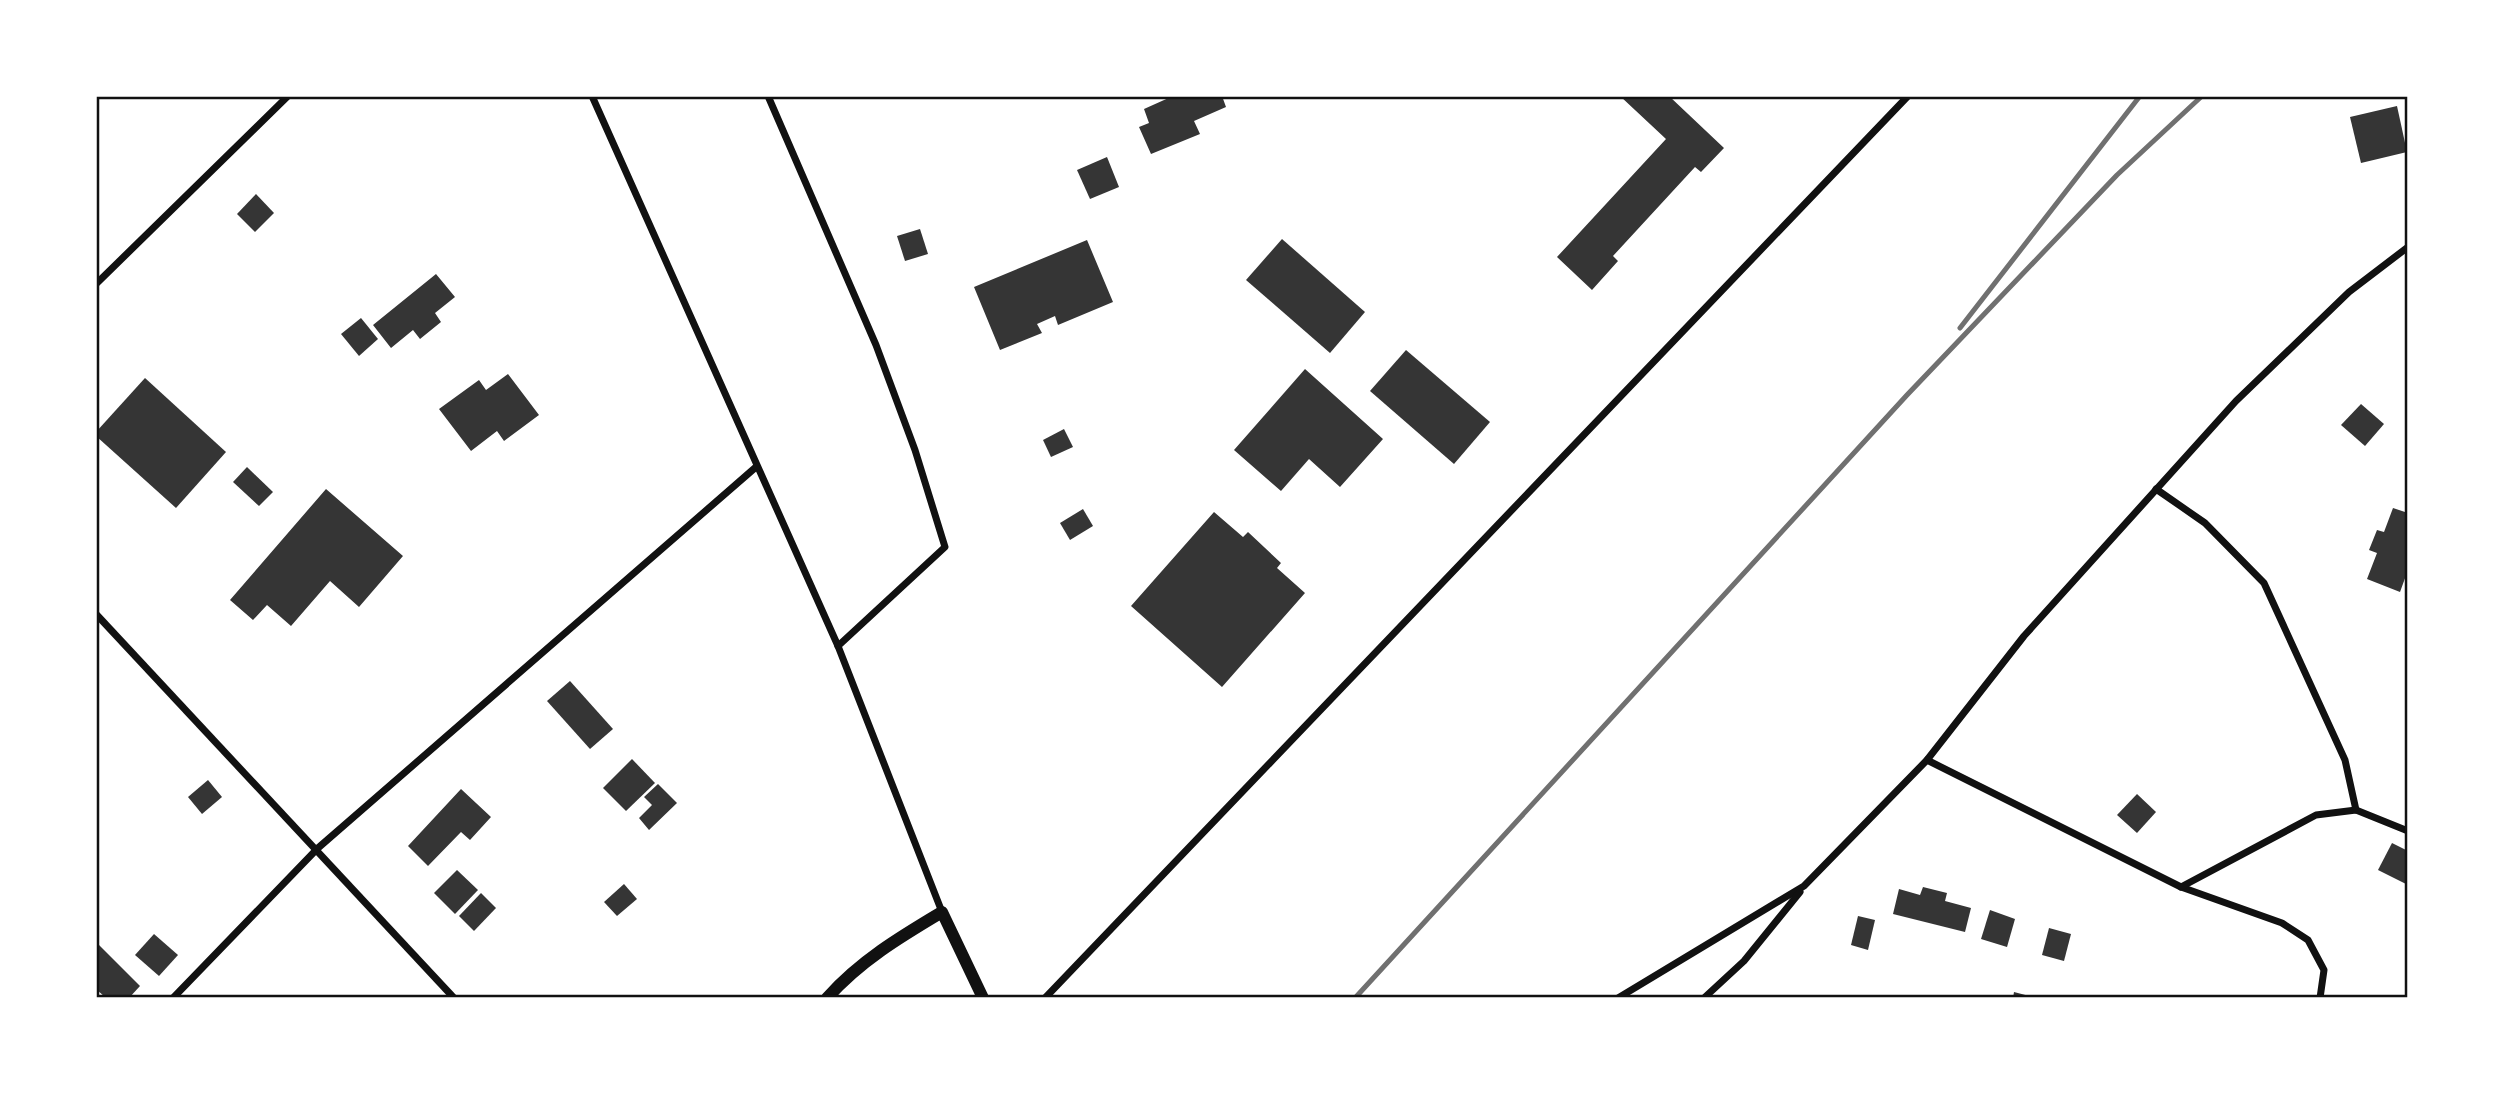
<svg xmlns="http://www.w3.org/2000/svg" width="2504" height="1094" font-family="'Playfair Display',serif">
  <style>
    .building { fill: #353535 }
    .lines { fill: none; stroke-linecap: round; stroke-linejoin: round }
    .minor { stroke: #111; stroke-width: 7 }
    .tertiary { stroke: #111; stroke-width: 12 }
    .rail { stroke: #707070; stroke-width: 5 }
    .neatline { fill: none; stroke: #111; stroke-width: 2.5 }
  </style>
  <rect width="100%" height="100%" fill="#fff"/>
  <g class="building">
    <path d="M1173 96H1222L1226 107 1194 121 1200 134 1151 154 1139 127 1149 123 1144 109Z"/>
    <path d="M1620 96H1669L1724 148 1701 172 1695 167 1613 256 1618 261 1592 290 1557 257 1666 139Z"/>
    <path d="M2397 106 2407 152 2361 163 2350 117Z"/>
    <path d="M1107 157 1119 187 1090 199 1077 170Z"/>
    <path d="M256 194 274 213 255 232 237 214Z"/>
    <path d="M920 229 928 254 905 261 897 236Z"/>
    <path d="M1282 239 1365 312 1330 353 1246 280Z"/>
    <path d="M1087 240 1113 302 1058 325 1055 316 1037 324 1042 333 1000 350 974 287Z"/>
    <path d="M436 274 455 297 435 313 441 322 420 339 413 330 391 348 373 325Z"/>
    <path d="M361 318 378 339 359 356 341 334Z"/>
    <path d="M1406 350 1490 422 1454 464 1370 391Z"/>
    <path d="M1305 369 1383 439 1340 487 1309 459 1281 491 1234 450Z"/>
    <path d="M508 374 539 415 504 441 497 431 471 451 439 409 479 380 486 390Z"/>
    <path d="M145 378 226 452 176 508 96 436V432Z"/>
    <path d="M2361 404 2384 424 2365 446 2341 425Z"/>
    <path d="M1064 429 1073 447 1051 457 1043 440Z"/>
    <path d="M247 467 273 492 259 506 233 482Z"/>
    <path d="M326 489 403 556 359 607 330 581 291 626 267 605 253 620 230 600Z"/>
    <path d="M2393 508 2408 513V570L2400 592 2367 579 2377 553 2369 550 2377 530 2384 532Z"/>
    <path d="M1083 509 1093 526 1070 540 1060 523Z"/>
    <path d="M1214 512 1243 537 1248 532 1281 563 1277 568 1305 593 1222 687 1131 606Z"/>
    <path d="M570 681 613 729 590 749 547 701Z"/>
    <path d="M632 759 655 783 626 811 603 788Z"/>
    <path d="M208 780 222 797 202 814 188 797Z"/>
    <path d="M658 784 677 803 649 830 639 818 652 805 644 797Z"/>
    <path d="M461 789 491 817 470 840 461 832 428 866 408 846Z"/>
    <path d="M2137 794 2156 812 2137 833 2117 815Z"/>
    <path d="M2392 843 2408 851V885L2378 870Z"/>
    <path d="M457 870 478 890 455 914 434 893Z"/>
    <path d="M624 884 637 899 617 916 604 902Z"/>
    <path d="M1923 887 1947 893 1945 901 1971 908 1965 932 1893 914 1899 889 1920 895Z"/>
    <path d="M481 893 496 908 474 931 459 916Z"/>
    <path d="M1990 910 2015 919 2007 947 1981 939Z"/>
    <path d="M1858 916 1875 920 1868 950 1851 945Z"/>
    <path d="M2049 928 2071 934 2064 961 2042 955Z"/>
    <path d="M154 934 178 955 159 976 135 955Z"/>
    <path d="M96 942 140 986 129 998H106L96 989Z"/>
    <path d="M2014 992 2033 997 2032 998H2013Z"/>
  </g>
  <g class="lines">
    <g class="minor">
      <path d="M592 96 838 646 942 912"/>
      <path d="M768 96 876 345 915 450 945 547 838 646"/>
      <path d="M96 284 288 96"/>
      <path d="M2156 489 2205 523 2264 583 2345 760 2356 810"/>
      <path d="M96 614 454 998"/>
      <path d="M1927 760 2181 887 2282 923 2308 940 2324 970 2320 998"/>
      <path d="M2181 887 2316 815 2356 810 2408 831"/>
      <path d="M173 998 318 848 756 467"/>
      <path d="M1045 998 1908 96"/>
      <path d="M1618 998 1804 886 1927 760 2024 636 2236 401 2349 292 2408 247"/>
      <path d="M1704 998 1744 961 1800 892"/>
    </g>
    <path class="tertiary" d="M827 998C860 961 900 937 942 912L983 998"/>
    <g class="rail">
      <path d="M1960 328 2140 96"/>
      <path d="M1355 998 1907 395 2117 175 2202 96"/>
    </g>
  </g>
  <rect width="2504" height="1094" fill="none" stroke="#ffffff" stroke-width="196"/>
  <rect x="98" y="98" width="2308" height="898" class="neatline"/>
</svg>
